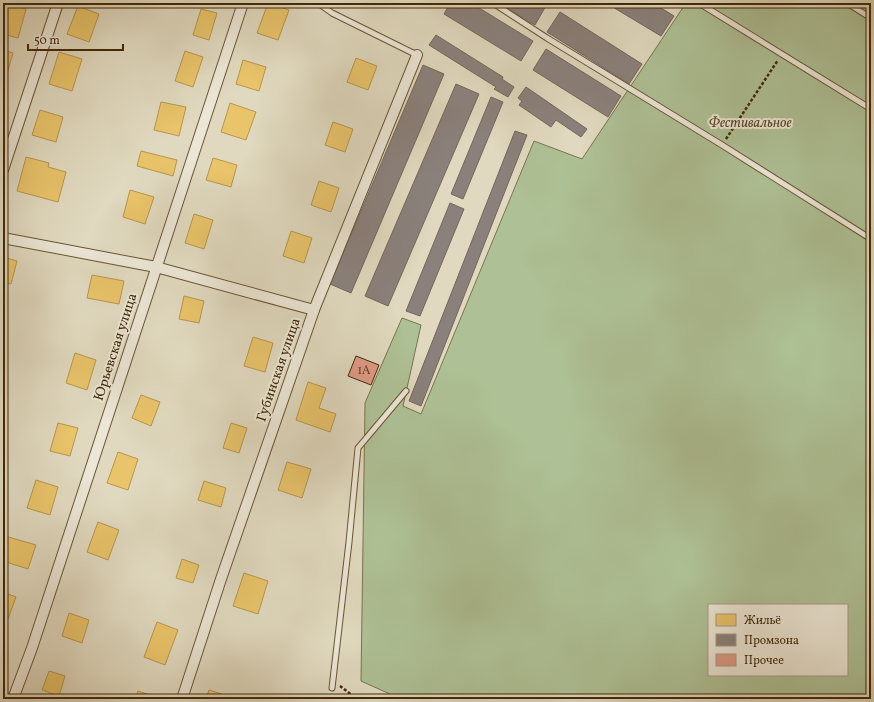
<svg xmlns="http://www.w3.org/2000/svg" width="874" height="702" font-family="Vollkorn,serif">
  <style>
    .green { fill: #aec095; stroke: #78744e; fill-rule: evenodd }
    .homes { fill: #e9c46a; stroke: #b7964c }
    .industry { fill: #8a817c; stroke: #746759 }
    .building { fill: #df9a86; stroke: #412907 }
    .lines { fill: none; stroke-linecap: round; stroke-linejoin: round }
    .service-casing { stroke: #695535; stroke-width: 7 }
    .minor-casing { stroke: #695535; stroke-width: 12 }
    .path { stroke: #412907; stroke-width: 2.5; stroke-dasharray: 3 2; stroke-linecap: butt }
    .service { stroke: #ebe6d5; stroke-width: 5 }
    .minor { stroke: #ebe6d5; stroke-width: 10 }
    .labels { text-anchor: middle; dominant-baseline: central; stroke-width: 4; stroke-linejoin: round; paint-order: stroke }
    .number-label { font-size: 12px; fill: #684527 }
    .park-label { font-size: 14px; font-style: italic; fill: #574723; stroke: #ebe6d5 }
    .street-label { font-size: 14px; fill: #412907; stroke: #ebe6d5 }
  </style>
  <rect width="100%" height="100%" fill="#e0d9bf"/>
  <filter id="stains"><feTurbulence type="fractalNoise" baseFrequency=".005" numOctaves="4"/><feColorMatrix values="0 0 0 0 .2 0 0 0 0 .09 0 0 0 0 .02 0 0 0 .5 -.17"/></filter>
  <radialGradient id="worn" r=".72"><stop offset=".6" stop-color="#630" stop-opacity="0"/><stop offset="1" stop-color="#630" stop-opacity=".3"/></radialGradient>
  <path class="green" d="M686 3H871V699H401L361 681 365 403 402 318 421 325 403 406 421 414 534 141 582 159ZM709 605H847V675H709Z"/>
  <g class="homes">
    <path d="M6 3 26 9 18 38 3 34V13Z"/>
    <path d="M268 3 289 10 278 40 257 33Z"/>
    <path d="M78 6 99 14 89 42 67 34Z"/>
    <path d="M201 9 217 13 209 40 193 35Z"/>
    <path d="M3 50 13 53 4 84H3Z"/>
    <path d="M185 51 203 57 193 87 175 81Z"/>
    <path d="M59 52 82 59 72 91 49 84Z"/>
    <path d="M356 58 377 66 368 90 347 82Z"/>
    <path d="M243 60 266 67 259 91 236 84Z"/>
    <path d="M161 102 186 107 179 136 154 130Z"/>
    <path d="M230 103 256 112 246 140 221 132Z"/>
    <path d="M40 110 63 117 56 142 32 135Z"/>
    <path d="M333 122 353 129 345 152 325 145Z"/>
    <path d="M141 151 177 160 173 176 137 166Z"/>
    <path d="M26 157 49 163 48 167 66 172 58 202 17 191Z"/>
    <path d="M213 158 237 165 231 187 206 180Z"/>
    <path d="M319 181 339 188 331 212 311 205Z"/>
    <path d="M130 190 154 197 145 224 123 217Z"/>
    <path d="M194 214 213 220 204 249 185 243Z"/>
    <path d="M291 231 312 238 304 263 283 256Z"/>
    <path d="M3 257 17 261 11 284 3 282Z"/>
    <path d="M92 275 124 281 119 304 87 298Z"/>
    <path d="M184 296 204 301 199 323 179 319Z"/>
    <path d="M253 337 273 343 265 372 244 366Z"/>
    <path d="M75 353 96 360 87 390 66 383Z"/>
    <path d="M308 382 326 388 319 408 336 414 330 432 296 420Z"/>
    <path d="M141 395 160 402 151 426 132 418Z"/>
    <path d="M58 423 78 428 70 456 50 451Z"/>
    <path d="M231 423 247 428 239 453 223 448Z"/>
    <path d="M118 452 138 459 128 490 107 483Z"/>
    <path d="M287 462 311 469 302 498 278 490Z"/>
    <path d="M36 480 58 487 50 515 27 508Z"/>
    <path d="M204 481 226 488 221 507 198 500Z"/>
    <path d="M98 522 119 530 108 560 87 552Z"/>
    <path d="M5 536 36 545 28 569 3 561V543Z"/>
    <path d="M182 559 199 565 193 583 176 578Z"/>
    <path d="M244 573 268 581 258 614 233 606Z"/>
    <path d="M3 592 16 597 4 630H3Z"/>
    <path d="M69 613 89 620 82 643 62 636Z"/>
    <path d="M157 622 178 630 165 665 144 657Z"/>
    <path d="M49 671 65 676 59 696 42 690Z"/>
    <path d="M209 690 231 697 230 699H206Z"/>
    <path d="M138 691 159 698V699H135Z"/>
  </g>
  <g class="industry">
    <path d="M450 3H471L533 41 521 61 444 14Z"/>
    <path d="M498 3H545L547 4 535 25Z"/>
    <path d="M606 3H653L674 16 661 36Z"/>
    <path d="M560 12 642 64 629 84 547 32Z"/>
    <path d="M436 35 503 77 502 79 514 87 508 97 494 89 496 87 429 45Z"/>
    <path d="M546 49 621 96 608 117 533 70Z"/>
    <path d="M423 65 444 74 351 293 330 284Z"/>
    <path d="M456 84 479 94 388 306 365 296Z"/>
    <path d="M526 87 587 129 581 137 556 120 551 127 519 105 522 101 518 98Z"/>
    <path d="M491 97 503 102 463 199 451 194Z"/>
    <path d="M515 131 527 135 421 406 409 401Z"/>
    <path d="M450 203 464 209 420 316 406 311Z"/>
  </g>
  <path class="building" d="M356 356 379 365 371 385 348 376Z"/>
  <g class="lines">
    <g class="service-casing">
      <g id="service">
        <path d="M318 3 332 13 417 55"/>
        <path d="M493 3 547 38 722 145 871 239"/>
        <path d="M699 3 871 109"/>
        <path d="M847 3 871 18"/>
        <path d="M332 688 349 542 358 448 406 391"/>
      </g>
    </g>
    <g class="minor-casing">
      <g id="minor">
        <path d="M3 170 58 3"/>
        <path d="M3 238 156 267 314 310"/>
        <path d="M13 699 32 648 243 3"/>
        <path d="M182 699 221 579 314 310 417 55"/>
      </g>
    </g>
    <g class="path">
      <path d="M726 139 778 60"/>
      <path d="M340 686 357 699"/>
    </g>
    <use href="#service" class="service"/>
    <use href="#minor" class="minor"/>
  </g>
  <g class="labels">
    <g class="number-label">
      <text x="364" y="371">1А</text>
    </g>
    <g class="park-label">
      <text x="750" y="123">Фестивальное</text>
    </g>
    <g class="street-label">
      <text transform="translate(116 347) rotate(-72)">Юрьевская улица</text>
      <text transform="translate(279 370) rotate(-71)">Губинская улица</text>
    </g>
  </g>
  <rect width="874" height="702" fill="none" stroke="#e0d9bf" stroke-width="16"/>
  <rect x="4" y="4" width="866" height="694" fill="none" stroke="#412907" stroke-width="2"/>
  <rect x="8" y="8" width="858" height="686" fill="none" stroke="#412907"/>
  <rect x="708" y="604" width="140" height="72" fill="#ebe6d5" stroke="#a79a83"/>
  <rect x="716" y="614" width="20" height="12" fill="#e9c46a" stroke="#a79a83"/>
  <text x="744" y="624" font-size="12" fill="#412907">Жильё</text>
  <rect x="716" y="634" width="20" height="12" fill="#8a817c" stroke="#a79a83"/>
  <text x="744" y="644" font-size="12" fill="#412907">Промзона</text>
  <rect x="716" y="654" width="20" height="12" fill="#df9a86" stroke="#a79a83"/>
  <text x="744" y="664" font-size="12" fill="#412907">Прочее</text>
  <path d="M28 44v6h95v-6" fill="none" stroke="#412907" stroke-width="2"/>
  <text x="34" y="44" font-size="12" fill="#412907" stroke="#ebe6d5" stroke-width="3" paint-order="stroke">50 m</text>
  <rect width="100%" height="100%" filter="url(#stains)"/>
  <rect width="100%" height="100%" fill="url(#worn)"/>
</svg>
